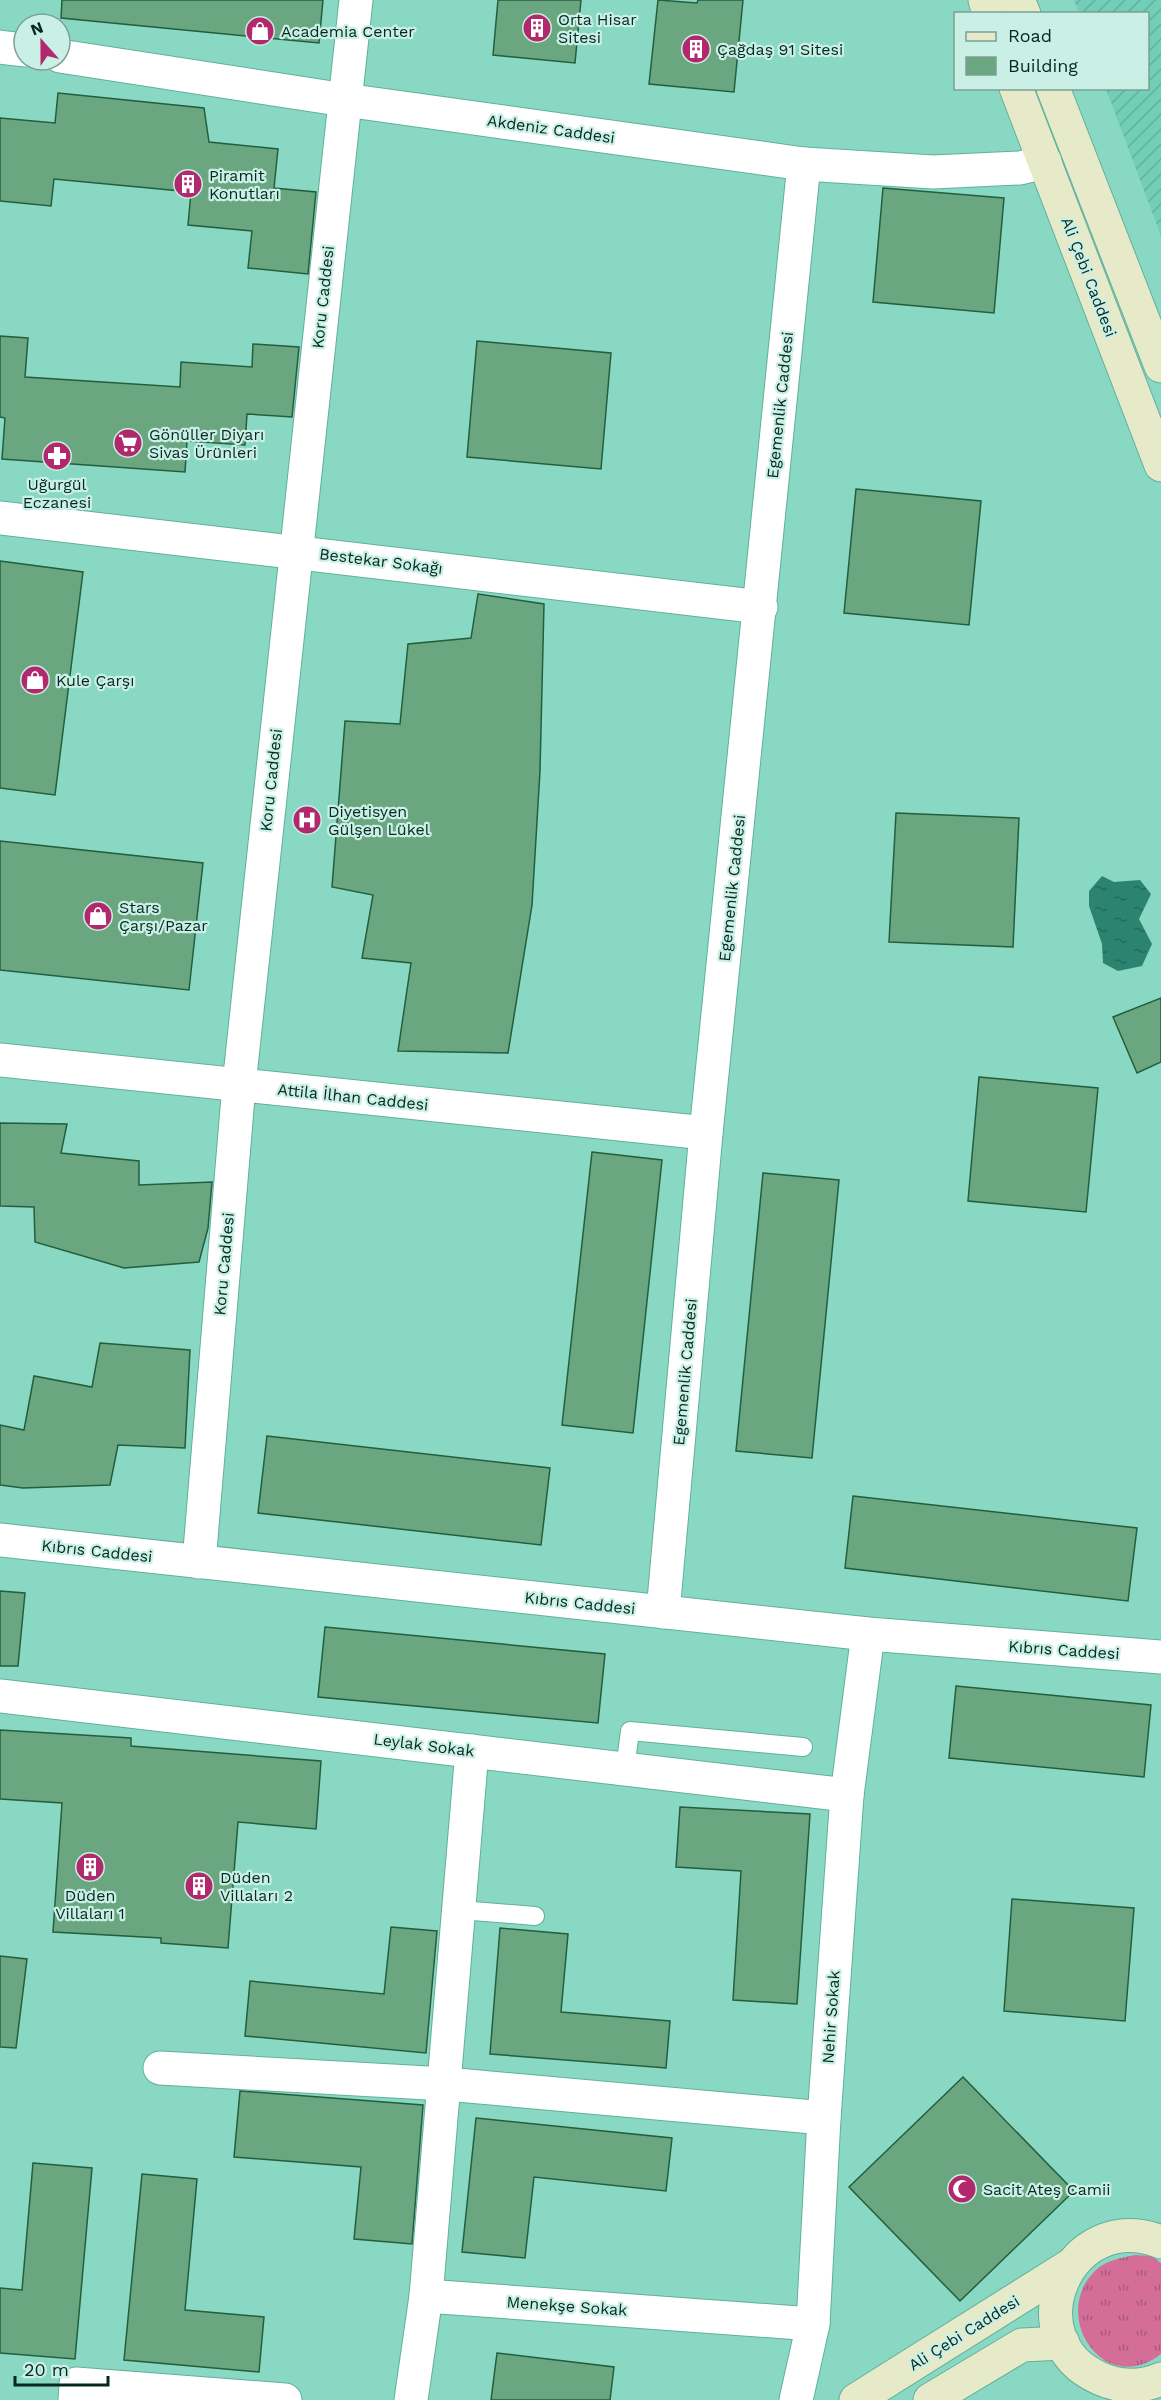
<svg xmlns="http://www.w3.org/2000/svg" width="1161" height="2400" font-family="'Work Sans',sans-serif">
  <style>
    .industrial { fill: url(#industrial-furrows) }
    .grass { fill: url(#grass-tufts) }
    .water { fill: url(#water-ripples) }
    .building { fill: #6aa680; stroke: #235f3d; stroke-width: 1.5 }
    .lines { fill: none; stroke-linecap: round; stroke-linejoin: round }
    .service-casing { stroke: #61b09c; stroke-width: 20 }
    .minor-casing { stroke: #61b09c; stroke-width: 35 }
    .tertiary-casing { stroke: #61b09c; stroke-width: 35 }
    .secondary-casing { stroke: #61b09c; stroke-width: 35 }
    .service { stroke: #fff; stroke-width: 18 }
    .minor { stroke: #fff; stroke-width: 33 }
    .tertiary { stroke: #fff; stroke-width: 33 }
    .secondary { stroke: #e6eac8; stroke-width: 33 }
    .labels { text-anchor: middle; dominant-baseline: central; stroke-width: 4.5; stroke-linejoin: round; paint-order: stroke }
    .poi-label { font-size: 16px; fill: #052820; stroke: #caf0e5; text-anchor: start }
    .street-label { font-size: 16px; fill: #052820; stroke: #caf0e5 }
  </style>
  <defs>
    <pattern id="industrial-furrows" width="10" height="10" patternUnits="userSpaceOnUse" patternTransform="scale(1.5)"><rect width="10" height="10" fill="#73ceb7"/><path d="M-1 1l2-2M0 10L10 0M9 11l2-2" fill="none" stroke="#62b19d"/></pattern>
    <pattern id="grass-tufts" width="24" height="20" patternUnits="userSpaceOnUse" patternTransform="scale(1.5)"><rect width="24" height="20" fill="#d46e98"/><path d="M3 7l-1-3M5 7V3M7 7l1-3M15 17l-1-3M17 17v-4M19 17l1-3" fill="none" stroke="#aa5a7c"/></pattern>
    <pattern id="water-ripples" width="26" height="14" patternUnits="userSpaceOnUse" patternTransform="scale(1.5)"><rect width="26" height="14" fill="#2b8370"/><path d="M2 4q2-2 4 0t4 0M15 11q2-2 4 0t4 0" fill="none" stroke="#236b5c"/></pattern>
  </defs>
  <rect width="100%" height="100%" fill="#89d8c3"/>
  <path class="industrial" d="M1074 0H1161V236L1106 89 1148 88V14L1079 13Z"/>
  <path class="grass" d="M1135 2255 1151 2256 1161 2263V2354C1105 2398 1051 2318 1093 2273 1103 2261 1120 2258 1135 2255Z"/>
  <path class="water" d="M1102 876 1114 882 1140 880 1151 894 1139 919 1152 944 1142 966 1118 971 1103 963 1102 944 1089 906V891Z"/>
  <g class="building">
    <path d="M62 0H323L319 43 61 18Z"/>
    <path d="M498 0H581L575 63 493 55Z"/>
    <path d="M658 0 697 3 698 0H743L734 92 649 84Z"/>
    <path d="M58 93 204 108 209 142 278 149 274 188 316 192 308 274 248 268 252 231 188 225 191 192 54 179 51 206 0 201V118L55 123Z"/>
    <path d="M883 188 1004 198 994 313 873 302Z"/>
    <path d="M0 336 28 338 25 377 180 387 181 362 252 367 253 344 299 347 292 417 247 414 245 445 187 441 185 472 2 459 5 418 0 417Z"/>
    <path d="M477 341 611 353 601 469 467 457Z"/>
    <path d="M856 489 981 501 969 625 844 613Z"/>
    <path d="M0 561 83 572 55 795 0 788Z"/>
    <path d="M478 594 544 604 540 771 532 905 508 1053 398 1051 411 963 362 958 373 895 332 887 345 721 400 724 408 644 471 638Z"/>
    <path d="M896 813 1019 818 1013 947 889 942Z"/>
    <path d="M0 841 203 863 189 990 0 970Z"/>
    <path d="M1161 998V1062L1137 1073 1113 1017Z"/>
    <path d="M979 1077 1098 1088 1086 1212 968 1201Z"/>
    <path d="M0 1123 67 1124 61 1153 139 1161V1185L212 1182 208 1228 199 1262 124 1268 35 1242 34 1207 0 1206Z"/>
    <path d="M592 1152 662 1160 633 1433 562 1425Z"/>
    <path d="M763 1173 839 1180 812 1458 736 1451Z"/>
    <path d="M100 1343 190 1350 185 1448 118 1445 110 1485 23 1488 0 1485V1425L24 1430 34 1376 92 1387Z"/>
    <path d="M267 1436 550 1468 541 1545 258 1513Z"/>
    <path d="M853 1496 1137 1528 1128 1601 845 1568Z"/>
    <path d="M0 1591 25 1593 18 1666H0Z"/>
    <path d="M325 1627 605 1654 598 1723 318 1697Z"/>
    <path d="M956 1686 1151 1705 1144 1777 949 1758Z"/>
    <path d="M0 1730 131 1738V1746L321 1761 316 1829 238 1822 228 1948 161 1943V1938L53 1932 62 1803 0 1799Z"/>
    <path d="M680 1807 810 1814 797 2004 733 2000 741 1871 676 1867Z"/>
    <path d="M1012 1899 1134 1908 1125 2021 1004 2011Z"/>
    <path d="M391 1927 437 1931 426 2053 245 2036 250 1981 384 1994Z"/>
    <path d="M500 1928 568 1934 561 2012 670 2021 666 2068 490 2054Z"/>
    <path d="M0 1956 27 1959 16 2048 0 2047Z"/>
    <path d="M963 2077 1074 2191 960 2301 849 2187Z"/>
    <path d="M240 2091 423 2105 412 2244 354 2239 361 2167 234 2157Z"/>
    <path d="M476 2118 672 2138 666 2191 534 2177 525 2258 462 2252Z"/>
    <path d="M33 2163 92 2168 75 2359 0 2353V2288L22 2290Z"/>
    <path d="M142 2174 197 2179 185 2310 264 2317 259 2372 124 2360Z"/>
    <path d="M497 2353 614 2367 610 2400H491Z"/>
  </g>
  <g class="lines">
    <g class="service-casing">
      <g id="service">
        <path d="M625 1769 630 1731 803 1747"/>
        <path d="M460 1910 535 1916"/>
      </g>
    </g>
    <g class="minor-casing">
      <g id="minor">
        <path d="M0 47 24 50"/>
        <path d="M60 56 345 100 804 164 933 172 1020 168 1045 162"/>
        <path d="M0 518 761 607"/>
        <path d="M0 1060 706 1133"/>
        <path d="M199 1562 239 1085 356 0"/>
        <path d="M663 1612 706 1133 804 164"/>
        <path d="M0 1696 847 1795"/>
        <path d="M160 2068 446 2084 824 2118"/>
        <path d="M426 2296 472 1751"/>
        <path d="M75 2400 76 2384 285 2400"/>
        <path d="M411 2400 426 2296 813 2324"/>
        <path d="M796 2400 813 2324 824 2118 847 1795 868 1634"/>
      </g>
    </g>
    <g class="tertiary-casing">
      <path id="tertiary" d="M0 1540 868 1634 1161 1657"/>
    </g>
    <g class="secondary-casing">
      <g id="secondary">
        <path d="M985 0 989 14"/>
        <path d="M1018 0 1024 14"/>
        <path d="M1016 88 1161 465"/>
        <path d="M1053 88 1161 366"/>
        <path d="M1161 2242C1068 2205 1012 2339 1099 2378 1118 2387 1141 2388 1161 2379"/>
        <path d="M856 2400 1071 2265"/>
        <path d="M930 2400 1022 2345 1063 2343"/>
      </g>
    </g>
    <use href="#service" class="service"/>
    <use href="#minor" class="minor"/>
    <use href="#tertiary" class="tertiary"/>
    <use href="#secondary" class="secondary"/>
  </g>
  <defs>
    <g id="building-disc" transform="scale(1.5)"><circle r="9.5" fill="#b1296c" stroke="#caf0e5"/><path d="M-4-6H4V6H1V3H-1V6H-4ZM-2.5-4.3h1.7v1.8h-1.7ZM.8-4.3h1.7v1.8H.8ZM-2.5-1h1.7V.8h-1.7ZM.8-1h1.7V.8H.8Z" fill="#fff"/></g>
    <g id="shop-disc" transform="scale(1.5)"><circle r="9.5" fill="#b1296c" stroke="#caf0e5"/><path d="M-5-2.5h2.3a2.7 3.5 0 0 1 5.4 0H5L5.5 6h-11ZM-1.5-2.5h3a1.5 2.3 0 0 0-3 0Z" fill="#fff"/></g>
    <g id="supermarket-disc" transform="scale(1.5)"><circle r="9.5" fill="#b1296c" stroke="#caf0e5"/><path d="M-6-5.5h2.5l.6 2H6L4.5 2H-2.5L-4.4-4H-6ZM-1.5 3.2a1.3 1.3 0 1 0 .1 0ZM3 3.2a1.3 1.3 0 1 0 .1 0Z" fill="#fff"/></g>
    <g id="pharmacy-disc" transform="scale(1.5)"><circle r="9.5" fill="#b1296c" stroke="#caf0e5"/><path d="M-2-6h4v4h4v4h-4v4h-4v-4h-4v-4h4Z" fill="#fff"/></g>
    <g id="hospital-disc" transform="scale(1.5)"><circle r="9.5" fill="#b1296c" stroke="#caf0e5"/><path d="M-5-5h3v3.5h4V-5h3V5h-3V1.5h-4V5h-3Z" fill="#fff"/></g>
    <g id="mosque-disc" transform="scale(1.5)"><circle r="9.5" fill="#b1296c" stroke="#caf0e5"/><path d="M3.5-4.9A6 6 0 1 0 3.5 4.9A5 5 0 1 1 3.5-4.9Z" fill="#fff"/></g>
  </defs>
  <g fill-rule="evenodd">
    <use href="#building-disc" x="537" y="28"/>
    <use href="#shop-disc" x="260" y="31"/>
    <use href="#building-disc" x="696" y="49"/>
    <use href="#building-disc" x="188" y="184"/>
    <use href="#supermarket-disc" x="128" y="443"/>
    <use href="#pharmacy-disc" x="57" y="456"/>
    <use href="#shop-disc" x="35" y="680"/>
    <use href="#hospital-disc" x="307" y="820"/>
    <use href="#shop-disc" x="98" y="916"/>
    <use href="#building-disc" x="90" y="1867"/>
    <use href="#building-disc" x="199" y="1886"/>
    <use href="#mosque-disc" x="962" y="2189"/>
  </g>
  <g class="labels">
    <g class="poi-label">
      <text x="558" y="19">Orta Hisar<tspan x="558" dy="18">Sitesi</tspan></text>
      <text x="281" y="31">Academia Center</text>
      <text x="717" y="49">Çağdaş 91 Sitesi</text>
      <text x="209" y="175">Piramit<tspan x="209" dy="18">Konutları</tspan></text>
      <text x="149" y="434">Gönüller Diyarı<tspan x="149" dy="18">Sivas Ürünleri</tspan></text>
      <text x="57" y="484" text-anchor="middle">Uğurgül<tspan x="57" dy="18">Eczanesi</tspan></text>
      <text x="56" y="680">Kule Çarşı</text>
      <text x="328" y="811">Diyetisyen<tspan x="328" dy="18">Gülşen Lükel</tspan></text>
      <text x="119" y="907">Stars<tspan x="119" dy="18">Çarşı/Pazar</tspan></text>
      <text x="220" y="1877">Düden<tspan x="220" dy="18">Villaları 2</tspan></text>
      <text x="90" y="1895" text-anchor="middle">Düden<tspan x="90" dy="18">Villaları 1</tspan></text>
      <text x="983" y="2189">Sacit Ateş Camii</text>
    </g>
    <g class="street-label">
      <text transform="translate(551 129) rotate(8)">Akdeniz Caddesi</text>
      <text transform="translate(1089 277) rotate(69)">Ali Çebi Caddesi</text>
      <text transform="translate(323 297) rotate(-84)">Koru Caddesi</text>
      <text transform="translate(780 405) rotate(-84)">Egemenlik Caddesi</text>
      <text transform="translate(381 561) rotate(7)">Bestekar Sokağı</text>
      <text transform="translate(271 780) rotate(-84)">Koru Caddesi</text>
      <text transform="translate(732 888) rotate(-84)">Egemenlik Caddesi</text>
      <text transform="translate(353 1097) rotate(6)">Attila İlhan Caddesi</text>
      <text transform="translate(224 1264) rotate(-85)">Koru Caddesi</text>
      <text transform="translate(685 1372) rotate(-85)">Egemenlik Caddesi</text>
      <text transform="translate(97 1551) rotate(6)">Kıbrıs Caddesi</text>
      <text transform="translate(580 1603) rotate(6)">Kıbrıs Caddesi</text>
      <text transform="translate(1064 1650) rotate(4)">Kıbrıs Caddesi</text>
      <text transform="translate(424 1745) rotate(7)">Leylak Sokak</text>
      <text transform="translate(831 2017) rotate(-86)">Nehir Sokak</text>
      <text transform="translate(567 2306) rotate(4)">Menekşe Sokak</text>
      <text transform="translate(964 2333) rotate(-32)">Ali Çebi Caddesi</text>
    </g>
  </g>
  <rect x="954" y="12" width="195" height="78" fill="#caf0e5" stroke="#7ba096" stroke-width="1.5"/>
  <rect x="966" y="32" width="30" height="9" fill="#e6eac8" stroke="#7ba096" stroke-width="1.5"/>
  <text x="1008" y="42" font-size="18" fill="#052820">Road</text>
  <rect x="966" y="57" width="30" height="18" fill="#6aa680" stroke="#7ba096" stroke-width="1.5"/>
  <text x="1008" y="72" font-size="18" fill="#052820">Building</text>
  <g transform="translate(42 42) rotate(339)"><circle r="28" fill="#caf0e5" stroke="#7ba096" stroke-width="1.5"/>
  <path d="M0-4.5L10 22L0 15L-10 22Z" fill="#b1296c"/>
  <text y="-9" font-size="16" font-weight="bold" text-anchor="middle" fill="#052820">N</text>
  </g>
  <path d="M15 2376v9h93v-9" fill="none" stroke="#052820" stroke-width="3"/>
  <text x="24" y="2376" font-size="18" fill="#052820" stroke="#caf0e5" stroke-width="4.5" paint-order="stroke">20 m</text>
</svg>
